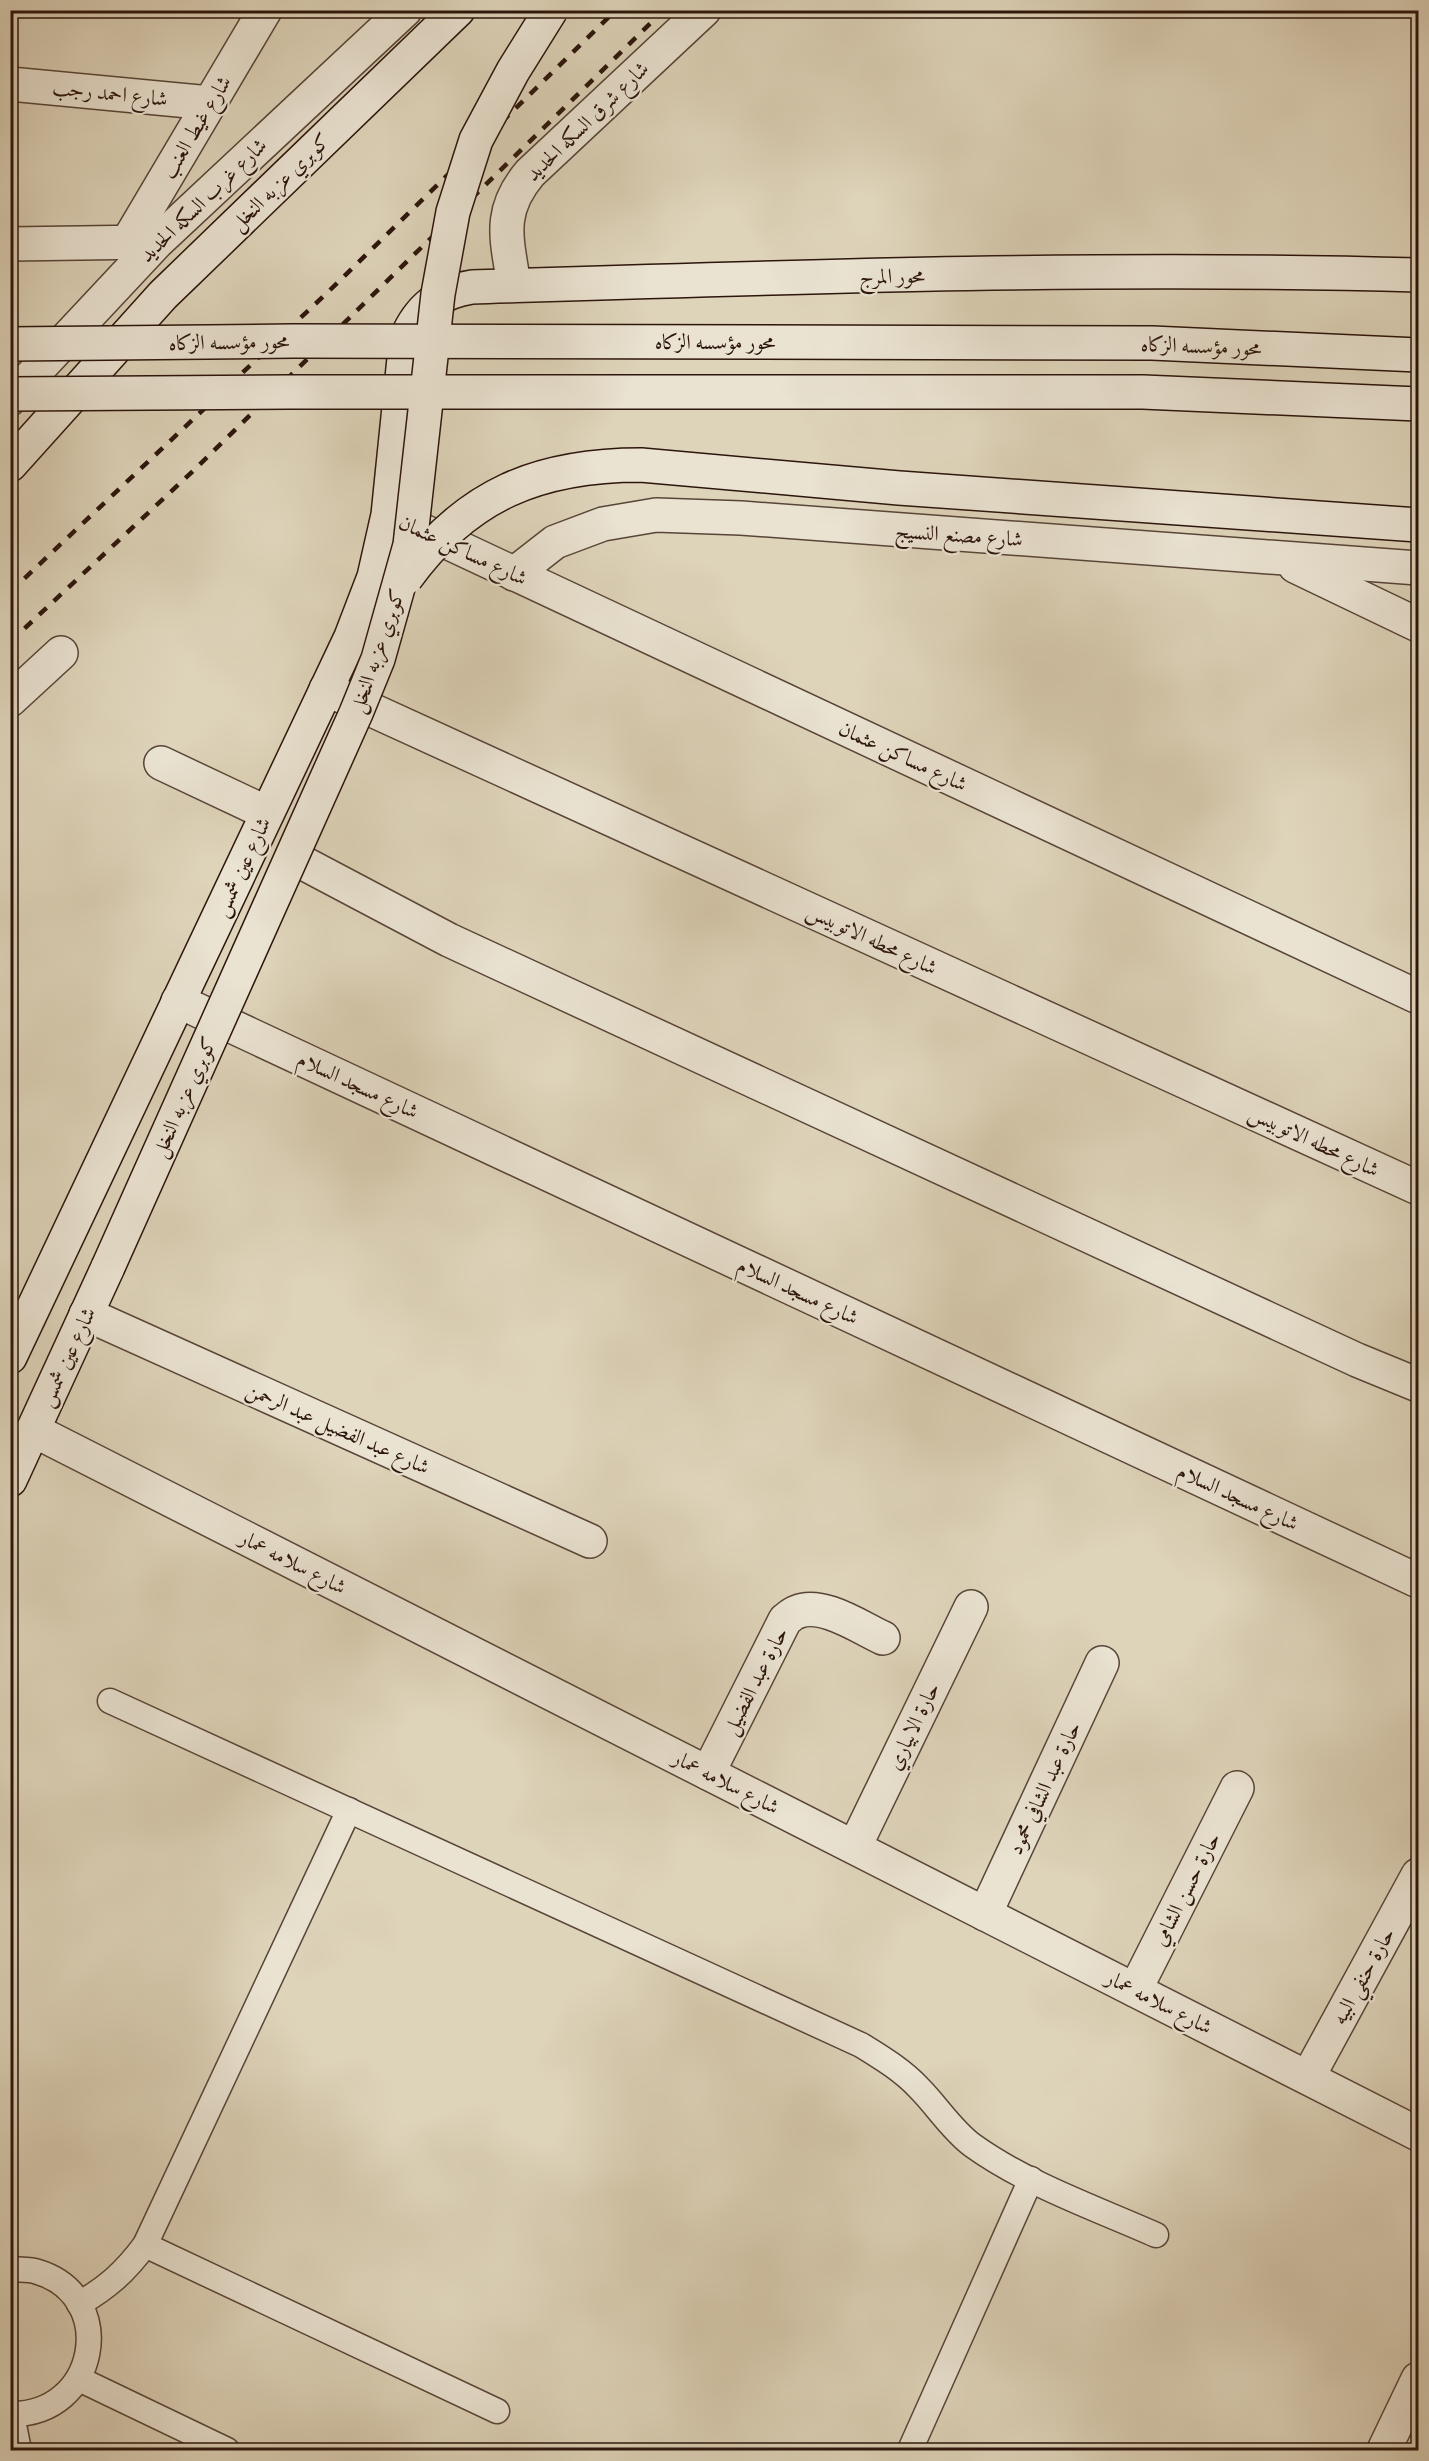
<svg xmlns="http://www.w3.org/2000/svg" width="1429" height="2461" font-family="'IM FELL French Canon',Amiri,serif">
  <style>
    .lines { fill: none; stroke-linecap: round; stroke-linejoin: round }
    .service-casing { stroke: #584538; stroke-width: 27 }
    .minor-casing { stroke: #584538; stroke-width: 36 }
    .tertiary-casing { stroke: #584538; stroke-width: 36 }
    .secondary-casing { stroke: #2c150c; stroke-width: 36 }
    .service { stroke: #eae3d2; stroke-width: 24 }
    .minor { stroke: #eae3d2; stroke-width: 33 }
    .tertiary { stroke: #eae3d2; stroke-width: 33 }
    .secondary { stroke: #eae3d2; stroke-width: 33 }
    .rail { stroke: #2c150c; stroke-width: 4.5; stroke-dasharray: 10 10; stroke-linecap: butt }
    .secondary-bridge-casing { stroke: #2c150c; stroke-width: 36; stroke-linecap: butt }
    .secondary-bridge { stroke: #eae3d2; stroke-width: 33 }
    .labels { text-anchor: middle; dominant-baseline: central; stroke-width: 4.5; stroke-linejoin: round; paint-order: stroke }
    .street-label { font-size: 21px; fill: #2c150c; stroke: #eae3d2 }
  </style>
  <rect width="100%" height="100%" fill="#ded4ba"/>
  <filter id="stains"><feTurbulence type="fractalNoise" baseFrequency=".00333" numOctaves="4"/><feColorMatrix values="0 0 0 0 .2 0 0 0 0 .09 0 0 0 0 .02 0 0 0 .5 -.17"/></filter>
  <radialGradient id="worn" r=".72"><stop offset=".6" stop-color="#630" stop-opacity="0"/><stop offset="1" stop-color="#630" stop-opacity=".3"/></radialGradient>
  <g class="lines">
    <g class="service-casing">
      <g id="service">
        <path d="M110 1701 861 2045C882 2058 902 2070 919 2088 937 2106 951 2129 972 2145 1026 2184 1095 2208 1156 2235"/>
        <path d="M145 2245 497 2411"/>
        <path d="M10 2269C19 2270 30 2269 38 2272 119 2297 98 2416 10 2414"/>
        <path d="M79 2304C108 2287 125 2272 145 2245L349 1810"/>
        <path d="M79 2379 227 2450"/>
        <path d="M12 2415 19 2450"/>
        <path d="M910 2450 1031 2179"/>
      </g>
    </g>
    <g class="minor-casing">
      <g id="minor">
        <path d="M10 84 210 103"/>
        <path d="M127 243 265 10"/>
        <path d="M10 244 150 242"/>
        <path d="M514 285C507 239 497 212 530 173L704 10"/>
        <path d="M415 527 1418 997"/>
        <path d="M1295 566 1418 625"/>
        <path d="M514 574 555 542 603 524 656 515 741 518 1418 568"/>
        <path d="M326 689 1418 1188"/>
        <path d="M10 700 61 653"/>
        <path d="M161 763 267 813"/>
        <path d="M292 857 449 940 1357 1360 1418 1385"/>
        <path d="M178 1001 1418 1581"/>
        <path d="M86 1314 590 1541"/>
        <path d="M33 1430 1418 2134"/>
        <path d="M708 1773 785 1620C789 1617 793 1613 797 1612 822 1601 861 1628 883 1638"/>
        <path d="M855 1846 971 1607"/>
        <path d="M985 1914 1102 1663"/>
        <path d="M1135 1990 1237 1788"/>
        <path d="M1308 2077 1418 1875"/>
        <path d="M1384 2450 1418 2379"/>
      </g>
    </g>
    <g class="tertiary-casing">
      <path id="tertiary" d="M10 399 157 242 405 10"/>
    </g>
    <g class="secondary-casing">
      <g id="secondary">
        <path d="M10 465 163 295 458 10"/>
        <path d="M10 1357 351 637 374 577 388 515 406 339C419 308 439 292 472 287 787 277 1103 266 1418 275"/>
        <path d="M10 1480 108 1267"/>
      </g>
    </g>
    <use href="#service" class="service"/>
    <use href="#minor" class="minor"/>
    <use href="#tertiary" class="tertiary"/>
    <use href="#secondary" class="secondary"/>
    <g class="rail">
      <path d="M10 592 329 291 616 10"/>
      <path d="M10 642 193 471 664 10"/>
    </g>
    <g class="secondary-bridge-casing">
      <g id="secondary-bridge">
        <path d="M10 344 293 341 1152 343 1418 355"/>
        <path d="M10 394 289 392H1143L1418 404"/>
        <path d="M406 578C467 494 539 465 641 465L899 488 1418 525"/>
        <path d="M108 1267 356 713 378 659 410 545 438 294 453 212 476 140 513 71 551 10"/>
      </g>
    </g>
    <use href="#secondary-bridge" class="secondary-bridge"/>
  </g>
  <g class="labels">
    <g class="street-label">
      <text transform="translate(110 93) rotate(6)">شارع احمد رجب</text>
      <text transform="translate(587 121) rotate(-44)">شارع شرق السكه الحديد</text>
      <text transform="translate(196 127) rotate(-59)">شارع غيط العنب</text>
      <text transform="translate(280 182) rotate(-44)">كوبري عزبه النخل</text>
      <text transform="translate(203 200) rotate(-44)">شارع غرب السكه الحديد</text>
      <text transform="translate(892 276) rotate(-1)">محور المرج</text>
      <text transform="translate(229 342) rotate(-1)">محور مؤسسه الزكاه</text>
      <text x="715" y="342">محور مؤسسه الزكاه</text>
      <text transform="translate(1201 346) rotate(2)">محور مؤسسه الزكاه</text>
      <text transform="translate(959 535) rotate(4)">شارع مصنع النسيج</text>
      <text transform="translate(463 550) rotate(25)">شارع مساكن عثمان</text>
      <text transform="translate(377 651) rotate(-71)">كوبري عزبه النخل</text>
      <text transform="translate(903 756) rotate(25)">شارع مساكن عثمان</text>
      <text transform="translate(242 867) rotate(-65)">شارع عين شمس</text>
      <text transform="translate(872 939) rotate(25)">شارع محطه الاتوبيس</text>
      <text transform="translate(358 1085) rotate(25)">شارع مسجد السلام</text>
      <text transform="translate(184 1097) rotate(-66)">كوبري عزبه النخل</text>
      <text transform="translate(1314 1141) rotate(25)">شارع محطه الاتوبيس</text>
      <text transform="translate(798 1291) rotate(25)">شارع مسجد السلام</text>
      <text transform="translate(67 1357) rotate(-65)">شارع عين شمس</text>
      <text transform="translate(338 1428) rotate(24)">شارع عبد الفضيل عبد الرحمن</text>
      <text transform="translate(1238 1497) rotate(25)">شارع مسجد السلام</text>
      <text transform="translate(293 1562) rotate(27)">شارع سلامه عمار</text>
      <text transform="translate(755 1681) rotate(-63)">حارة عبد الفضيل</text>
      <text transform="translate(913 1726) rotate(-64)">حارة الابياري</text>
      <text transform="translate(726 1782) rotate(27)">شارع سلامه عمار</text>
      <text transform="translate(1044 1788) rotate(-65)">حارة عبد الشافي محمود</text>
      <text transform="translate(1186 1889) rotate(-63)">حارة حسن الشامي</text>
      <text transform="translate(1363 1976) rotate(-61)">حارة حنفي البيه</text>
      <text transform="translate(1159 2002) rotate(27)">شارع سلامه عمار</text>
    </g>
  </g>
  <rect width="1429" height="2461" fill="none" stroke="#ded4ba" stroke-width="36"/>
  <rect x="12" y="12" width="1405" height="2437" fill="none" stroke="#2c150c" stroke-width="3"/>
  <rect x="18" y="18" width="1393" height="2425" fill="none" stroke="#2c150c" stroke-width="1.5"/>
  <rect width="100%" height="100%" filter="url(#stains)"/>
  <rect width="100%" height="100%" fill="url(#worn)"/>
</svg>
